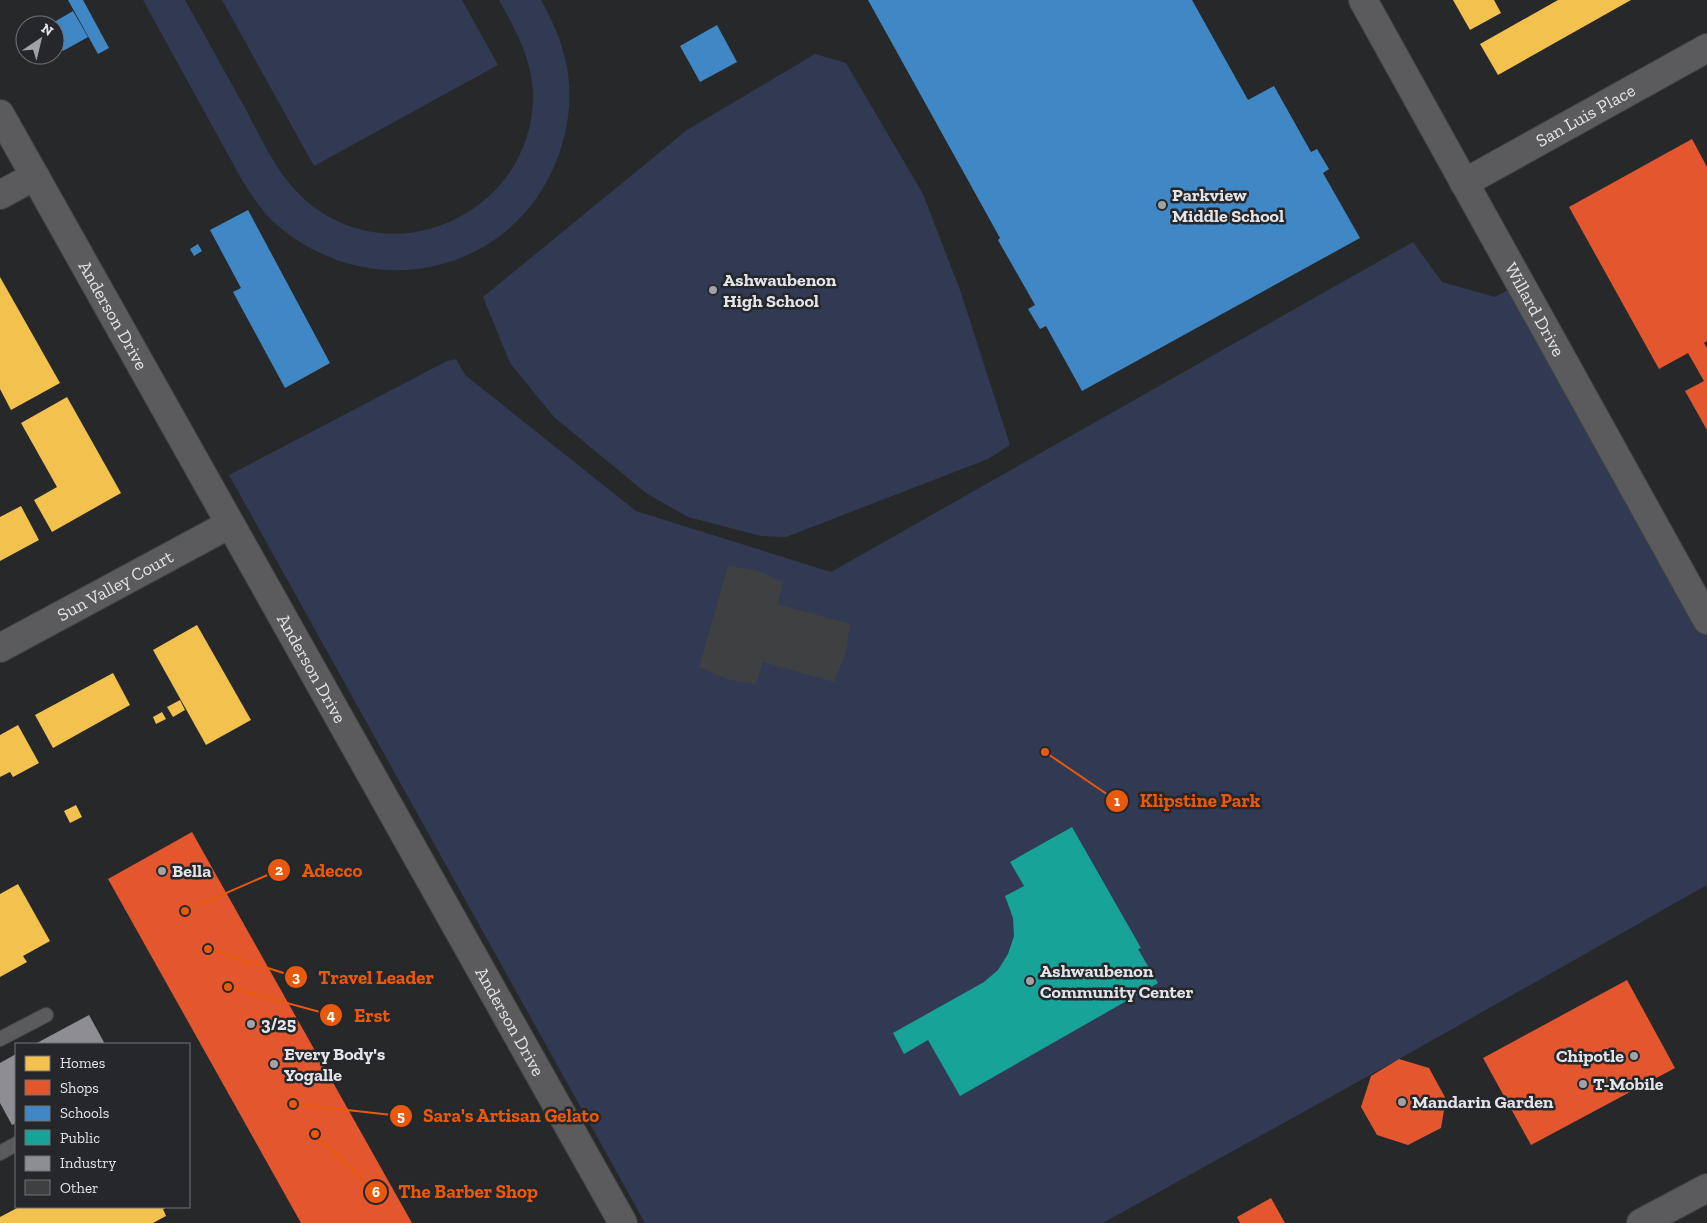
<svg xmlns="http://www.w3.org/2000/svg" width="1707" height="1223" font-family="'Zilla Slab',serif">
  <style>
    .green { fill: #323a53 }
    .homes { fill: #f2c14e }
    .shops { fill: #e4572e }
    .schools { fill: #3f88c5 }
    .public { fill: #17a398 }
    .industry { fill: #8d8d92 }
    .building { fill: #3e4041 }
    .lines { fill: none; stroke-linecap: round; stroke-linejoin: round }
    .service-casing { stroke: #424345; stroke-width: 16 }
    .minor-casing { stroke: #424345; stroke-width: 30 }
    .tertiary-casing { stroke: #424345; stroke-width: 30 }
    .service { stroke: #5b5b5d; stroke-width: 14 }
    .minor { stroke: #5b5b5d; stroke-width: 28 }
    .tertiary { stroke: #5b5b5d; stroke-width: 28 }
    .poi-dot { fill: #a1a2a5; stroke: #25272b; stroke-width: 2 }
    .labels { text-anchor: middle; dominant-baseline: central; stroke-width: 5; stroke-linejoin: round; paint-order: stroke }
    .street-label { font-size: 18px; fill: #e3e4e7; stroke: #25272b }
    .poi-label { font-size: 18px; font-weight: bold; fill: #e3e4e7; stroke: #25272b; text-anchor: start }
    .leader { fill: none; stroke: #e8590c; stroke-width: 2 }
    .callout-dot { fill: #e8590c; stroke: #25272b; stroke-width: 2 }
    .mark-label { font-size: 15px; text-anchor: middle; font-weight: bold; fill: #fff }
    .callout-label { font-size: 19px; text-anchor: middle; font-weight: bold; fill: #e8590c; stroke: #25272b; stroke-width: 5; stroke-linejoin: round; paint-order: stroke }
  </style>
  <rect width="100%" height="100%" fill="#26282a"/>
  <g class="green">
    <path d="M143 0H185C205 35 224 71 244 106 264 143 281 185 318 210 409 273 537 203 533 91 531 57 515 29 499 0H541C552 20 562 41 566 63 573 94 569 127 558 157 514 275 371 306 277 225 263 213 252 196 242 180Z"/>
    <path d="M222 0H462L498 65 314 166Z"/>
    <path d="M815 54 846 63 923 194 960 290 1010 445 988 459 786 537 761 536 688 517 646 493 554 417 510 363 483 297 687 130Z"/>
    <path d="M1413 242 1442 282 1495 297 1520 283 1707 620V885L1399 1059 1103 1223H645L229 475 447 361 456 359 465 375 636 511 831 572Z"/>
  </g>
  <g class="homes">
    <path d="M1453 0H1494L1501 13 1470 30Z"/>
    <path d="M1558 0H1631L1498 75 1480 44Z"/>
    <path d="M0 277 60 383 11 410 0 389Z"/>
    <path d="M67 397 121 493 52 532 34 500 57 487 21 423Z"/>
    <path d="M21 506 39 540 0 561V517Z"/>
    <path d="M197 625 251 720 206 745 153 650Z"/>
    <path d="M113 673 130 705 53 748 35 715Z"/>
    <path d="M180 700 185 710 173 717 167 707Z"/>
    <path d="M162 712 166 719 156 724 153 717Z"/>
    <path d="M18 725 39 763 13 777 10 772 0 777V735Z"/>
    <path d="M76 805 82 817 70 823 64 811Z"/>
    <path d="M18 884 50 941 23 956 27 962 0 977V894Z"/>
    <path d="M19 1207H168L163 1209 166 1216 153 1223H0V1217Z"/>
  </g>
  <g class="shops">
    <path d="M1692 139 1707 167V341L1704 343 1707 348V430L1685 391 1704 381 1688 353 1659 369 1569 207Z"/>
    <path d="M192 832 412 1223H301L108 879Z"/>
    <path d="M1627 980 1675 1068 1531 1145 1483 1058Z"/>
    <path d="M1399 1059 1429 1068 1446 1099 1441 1128 1408 1145 1377 1135 1361 1107 1371 1076Z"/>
    <path d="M1271 1198 1285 1223H1240L1237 1217Z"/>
  </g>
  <g class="schools">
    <path d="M68 0H83L109 48 98 54Z"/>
    <path d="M868 0H1192L1248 100 1274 86 1311 152 1317 149 1329 169 1323 173 1360 238 1082 391 1046 326 1040 329 1028 309 1035 305 998 240 1000 238Z"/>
    <path d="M73 11 88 37 63 51 55 36V25H49Z"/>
    <path d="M717 25 737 62 700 82 680 46Z"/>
    <path d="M248 210 330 363 285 388 233 292 241 288 210 230Z"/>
    <path d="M198 244 202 251 194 256 190 249Z"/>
  </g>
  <path class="public" d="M1072 827 1141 948 1138 949 1158 983 960 1096 928 1040 904 1054 893 1033 984 982 998 970 1008 954 1014 936 1013 918 1005 896 1024 886 1010 862Z"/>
  <g class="industry">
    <path d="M89 1015 105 1044H35Z"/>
    <path d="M16 1054V1123L12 1125 0 1103V1063Z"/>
  </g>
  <path class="building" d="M728 566 756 570 783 582 778 604 850 624 846 653 834 682 763 662 756 684 727 679 699 667Z"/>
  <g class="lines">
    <g class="service-casing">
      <g id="service">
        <path d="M0 1039 46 1015"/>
        <path d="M0 1153 16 1144"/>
      </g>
    </g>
    <g class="minor-casing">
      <g id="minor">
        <path id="s1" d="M0 114 623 1223"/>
        <path id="s2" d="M1464 183 1707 48"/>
        <path d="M0 195 35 176"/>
        <path id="s3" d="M0 648 230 524"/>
      </g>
    </g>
    <g class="tertiary-casing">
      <g id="tertiary">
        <path id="s4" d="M1363 0 1707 620"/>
        <path d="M1641 1223 1707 1188"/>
      </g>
    </g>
    <use href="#service" class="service"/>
    <use href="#minor" class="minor"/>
    <use href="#tertiary" class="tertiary"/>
  </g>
  <g class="poi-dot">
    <circle cx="1162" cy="205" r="5"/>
    <circle cx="713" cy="290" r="5"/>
    <circle cx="162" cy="871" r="5"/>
    <circle cx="1030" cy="981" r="5"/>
    <circle cx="251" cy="1024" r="5"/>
    <circle cx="1634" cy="1056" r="5"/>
    <circle cx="274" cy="1064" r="5"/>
    <circle cx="1583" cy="1084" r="5"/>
    <circle cx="1402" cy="1102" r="5"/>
  </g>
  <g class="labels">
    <g class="street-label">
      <text stroke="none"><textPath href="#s2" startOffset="139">San Luis Place</textPath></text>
      <text stroke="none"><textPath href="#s4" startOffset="354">Willard Drive</textPath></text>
      <text stroke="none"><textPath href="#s1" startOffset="231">Anderson Drive</textPath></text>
      <text stroke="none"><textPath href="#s3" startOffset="131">Sun Valley Court</textPath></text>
      <text stroke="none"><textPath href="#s1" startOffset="636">Anderson Drive</textPath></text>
      <text stroke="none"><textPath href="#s1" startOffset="1041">Anderson Drive</textPath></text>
    </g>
    <g class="poi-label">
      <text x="1172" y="195">Parkview<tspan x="1172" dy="21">Middle School</tspan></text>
      <text x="723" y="280">Ashwaubenon<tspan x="723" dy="21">High School</tspan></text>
      <text x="172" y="871">Bella</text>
      <text x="1040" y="971">Ashwaubenon<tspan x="1040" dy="21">Community Center</tspan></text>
      <text x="261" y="1024">3/25</text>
      <text x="284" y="1054">Every Body's<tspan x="284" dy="21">Yogalle</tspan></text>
      <text x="1624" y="1056" text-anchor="end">Chipotle</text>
      <text x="1593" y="1084">T-Mobile</text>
      <text x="1412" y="1102">Mandarin Garden</text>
    </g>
  </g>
  <path class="leader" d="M1045 752L1117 801M185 911L279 870M208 949L296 977M228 987L331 1015M293 1104L401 1116M315 1134L376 1192"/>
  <g class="callout-dot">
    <circle cx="1045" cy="752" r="5"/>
    <circle cx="185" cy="911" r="5"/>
    <circle cx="208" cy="949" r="5"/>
    <circle cx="228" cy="987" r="5"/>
    <circle cx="293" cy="1104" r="5"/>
    <circle cx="315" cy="1134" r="5"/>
    <circle cx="1117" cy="801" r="12"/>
    <circle cx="279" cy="870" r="12"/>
    <circle cx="296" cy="977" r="12"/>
    <circle cx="331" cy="1015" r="12"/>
    <circle cx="401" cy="1116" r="12"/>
    <circle cx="376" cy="1192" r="12"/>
  </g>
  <g class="mark-label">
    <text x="1117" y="806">1</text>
    <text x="279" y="875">2</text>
    <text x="296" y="982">3</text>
    <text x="331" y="1020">4</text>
    <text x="401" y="1121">5</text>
    <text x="376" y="1197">6</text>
  </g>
  <g class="callout-label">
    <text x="1200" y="807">Klipstine Park</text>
    <text x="332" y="877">Adecco</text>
    <text x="376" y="984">Travel Leader</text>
    <text x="372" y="1022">Erst</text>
    <text x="511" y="1122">Sara's Artisan Gelato</text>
    <text x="468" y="1198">The Barber Shop</text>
  </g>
  <rect x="15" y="1043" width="175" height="165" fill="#25272b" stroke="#717376"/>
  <rect x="25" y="1056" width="25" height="15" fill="#f2c14e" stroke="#717376"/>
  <text x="60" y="1068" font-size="15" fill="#e3e4e7">Homes</text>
  <rect x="25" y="1080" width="25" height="15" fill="#e4572e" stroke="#717376"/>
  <text x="60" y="1093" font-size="15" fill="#e3e4e7">Shops</text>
  <rect x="25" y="1106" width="25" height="15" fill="#3f88c5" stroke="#717376"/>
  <text x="60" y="1118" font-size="15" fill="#e3e4e7">Schools</text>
  <rect x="25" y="1130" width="25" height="15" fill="#17a398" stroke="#717376"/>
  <text x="60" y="1143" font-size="15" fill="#e3e4e7">Public</text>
  <rect x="25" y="1156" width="25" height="15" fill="#8d8d92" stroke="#717376"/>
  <text x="60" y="1168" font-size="15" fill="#e3e4e7">Industry</text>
  <rect x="25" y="1180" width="25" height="15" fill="#3e4041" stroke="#717376"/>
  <text x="60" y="1193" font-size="15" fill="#e3e4e7">Other</text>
  <g transform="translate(40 40) rotate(35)"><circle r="24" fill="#25272b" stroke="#717376"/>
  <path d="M0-4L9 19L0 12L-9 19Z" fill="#a1a2a5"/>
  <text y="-8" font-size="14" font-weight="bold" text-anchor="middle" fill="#e3e4e7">N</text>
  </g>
</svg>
